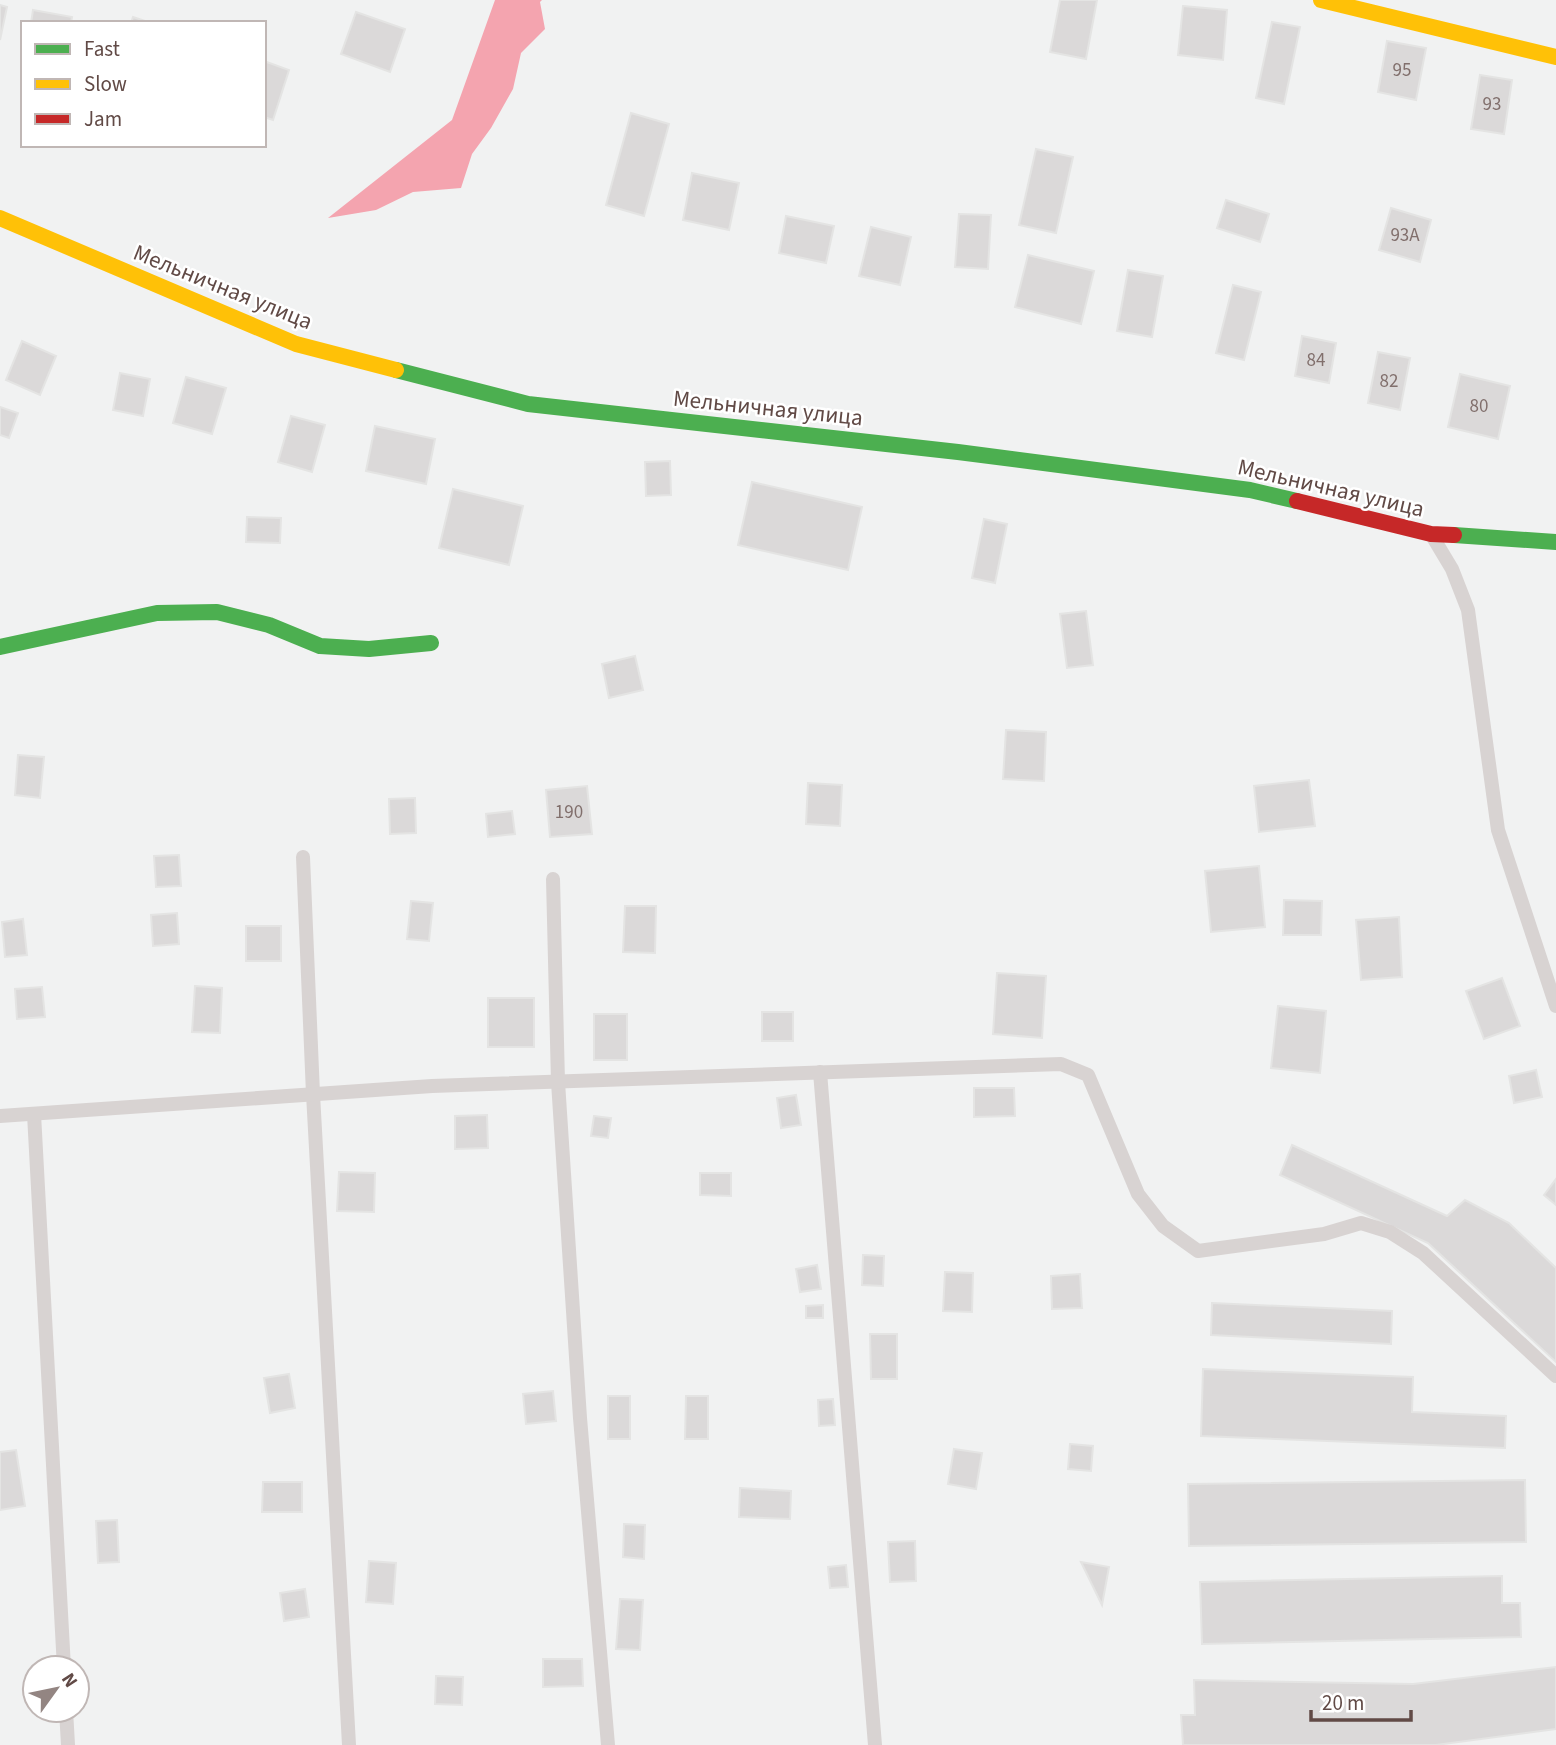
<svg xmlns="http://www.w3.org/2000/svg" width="1556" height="1745" font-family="'Source Sans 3',sans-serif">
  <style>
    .water { fill: #f4a4af }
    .building { fill: #dbd9d9; stroke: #e4e4e3; stroke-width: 2 }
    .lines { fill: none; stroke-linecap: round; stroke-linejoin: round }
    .lane { stroke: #d8d3d2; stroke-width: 14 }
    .fast { stroke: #4caf50; stroke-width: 16 }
    .slow { stroke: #ffc107; stroke-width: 16 }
    .jam { stroke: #c62828; stroke-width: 16 }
    .labels { text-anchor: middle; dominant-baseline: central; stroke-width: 5; stroke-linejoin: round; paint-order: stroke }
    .number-label { font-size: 19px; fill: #816f6c }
    .street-label { font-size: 23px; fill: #614a46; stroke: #fff }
  </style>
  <rect width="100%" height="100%" fill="#f1f2f2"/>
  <path class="water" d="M495 0H542L540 2 545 29 521 53 513 89 491 128 472 154 461 188 413 192 376 210 328 218 452 120Z"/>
  <g class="building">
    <path d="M1060 0H1097L1086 59 1050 52Z"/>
    <path d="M0 5 7 7 0 40Z"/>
    <path d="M1183 6 1227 10 1223 60 1178 55Z"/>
    <path d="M33 10 72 17 71 23H31Z"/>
    <path d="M356 12 405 29 390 72 341 54Z"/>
    <path d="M133 17 151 23H131Z"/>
    <path d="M1272 22 1300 27 1284 104 1256 98Z"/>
    <path d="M1387 41 1426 48 1416 100 1378 92Z"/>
    <path d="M264 61 289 70 273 120 264 117Z"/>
    <path d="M1480 75 1512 80 1504 134 1471 129Z"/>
    <path d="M631 113 669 124 644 216 606 205Z"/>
    <path d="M1036 149 1073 157 1056 233 1019 225Z"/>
    <path d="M692 173 739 183 729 230 683 220Z"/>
    <path d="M1226 200 1269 214 1260 242 1217 228Z"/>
    <path d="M1391 208 1431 220 1420 262 1379 250Z"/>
    <path d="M959 214 991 215 988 269 955 267Z"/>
    <path d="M786 216 834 226 826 263 779 253Z"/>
    <path d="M871 227 911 237 900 285 859 276Z"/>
    <path d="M1028 255 1094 271 1081 324 1015 307Z"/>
    <path d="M1128 270 1163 276 1152 337 1117 331Z"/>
    <path d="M1233 285 1261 292 1244 360 1216 353Z"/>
    <path d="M1302 336 1336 343 1329 383 1295 376Z"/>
    <path d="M22 341 56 356 40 395 6 380Z"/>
    <path d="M1378 352 1410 358 1400 410 1368 403Z"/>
    <path d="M120 373 150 379 143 416 113 410Z"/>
    <path d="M1460 374 1510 386 1498 439 1448 427Z"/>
    <path d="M186 377 226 388 212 434 173 423Z"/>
    <path d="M0 407 18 413 9 438 0 435Z"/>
    <path d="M291 416 325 425 312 472 278 462Z"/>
    <path d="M375 426 435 439 426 484 366 471Z"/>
    <path d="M670 461 671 495 646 496 645 462Z"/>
    <path d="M752 482 862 507 848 570 738 545Z"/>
    <path d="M453 489 523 506 509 565 439 548Z"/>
    <path d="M247 517 281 518 280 543 246 542Z"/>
    <path d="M984 519 1007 524 995 583 972 578Z"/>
    <path d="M1086 611 1093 665 1067 668 1060 614Z"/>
    <path d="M635 656 643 690 609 698 602 664Z"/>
    <path d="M1006 730 1046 732 1044 781 1003 779Z"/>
    <path d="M18 755 44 757 40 798 15 795Z"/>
    <path d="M1309 780 1315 826 1259 832 1254 786Z"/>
    <path d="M808 783 842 785 840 826 806 824Z"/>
    <path d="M587 786 592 834 550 837 546 790Z"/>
    <path d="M415 798 416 833 390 834 389 799Z"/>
    <path d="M512 811 515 834 488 837 486 814Z"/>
    <path d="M179 855 181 886 156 887 154 856Z"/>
    <path d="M1259 866 1265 927 1211 932 1205 871Z"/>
    <path d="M1284 900 1322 901 1321 935H1283Z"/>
    <path d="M411 901 433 903 429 941 407 939Z"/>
    <path d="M625 906H656L655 953 623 952Z"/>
    <path d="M177 913 179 944 153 946 151 915Z"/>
    <path d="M1399 917 1402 977 1361 980 1356 920Z"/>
    <path d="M23 919 27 955 5 957 2 922Z"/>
    <rect x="246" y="926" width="35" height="35"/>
    <path d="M997 973 1046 976 1042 1038 993 1034Z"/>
    <path d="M1502 978 1520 1026 1484 1039 1466 991Z"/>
    <path d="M195 986 222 988 220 1033 192 1032Z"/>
    <path d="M42 987 45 1017 17 1019 15 989Z"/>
    <rect x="488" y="998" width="46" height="49"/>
    <path d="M1278 1006 1326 1011 1320 1073 1271 1068Z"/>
    <rect x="762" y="1012" width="31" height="29"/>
    <rect x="594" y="1014" width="33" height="46"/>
    <path d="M1536 1070 1542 1097 1514 1103 1509 1076Z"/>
    <path d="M974 1088H1014L1015 1116 974 1117Z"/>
    <path d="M796 1095 801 1125 781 1128 777 1098Z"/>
    <path d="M487 1115 488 1148 455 1149V1116Z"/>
    <path d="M594 1116 611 1118 608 1138 591 1136Z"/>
    <path d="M1292 1145 1447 1216 1465 1200 1509 1223 1556 1268V1362L1428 1243 1280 1175Z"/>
    <path d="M339 1172 375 1173 374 1212 337 1211Z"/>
    <path d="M700 1173H731V1196L700 1195Z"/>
    <path d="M1556 1179V1205L1544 1195Z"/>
    <path d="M863 1255 884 1256 883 1286 862 1285Z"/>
    <path d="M817 1265 821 1289 800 1292 796 1269Z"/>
    <path d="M945 1272 973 1273 972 1312 943 1311Z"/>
    <path d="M1080 1274 1082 1308 1052 1309 1051 1276Z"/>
    <path d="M1212 1303 1392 1311 1391 1344 1211 1335Z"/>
    <path d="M823 1305V1318H806V1306Z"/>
    <path d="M870 1334H897V1379H871Z"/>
    <path d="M1203 1369 1413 1377 1412 1412 1506 1416 1505 1448 1201 1436Z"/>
    <path d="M289 1374 295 1408 270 1413 264 1378Z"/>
    <path d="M553 1391 556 1421 526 1424 523 1394Z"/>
    <rect x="608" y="1396" width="22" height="43"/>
    <path d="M686 1396H708V1439H685Z"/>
    <path d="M833 1399 835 1425 819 1426 818 1400Z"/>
    <path d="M1070 1444 1093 1446 1091 1471 1068 1469Z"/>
    <path d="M954 1449 982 1453 976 1489 948 1484Z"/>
    <path d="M16 1450 25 1506 0 1510V1452Z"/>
    <path d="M1525 1480 1526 1542 1189 1546 1188 1484Z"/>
    <path d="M263 1482H302V1512H262Z"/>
    <path d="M740 1488 791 1491 790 1519 739 1517Z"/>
    <path d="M117 1520 119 1562 98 1563 96 1521Z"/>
    <path d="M624 1524 645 1525 644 1559 623 1557Z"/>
    <path d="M915 1541 916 1581 890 1582 888 1542Z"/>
    <path d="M369 1561 396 1563 393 1604 366 1602Z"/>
    <path d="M1081 1562 1109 1567 1102 1605Z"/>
    <path d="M846 1565 848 1587 830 1588 828 1567Z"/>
    <path d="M1502 1576V1603H1520L1521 1637 1202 1644 1200 1582Z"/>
    <path d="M305 1589 309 1617 284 1621 280 1593Z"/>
    <path d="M620 1599 643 1600 640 1650 616 1649Z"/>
    <path d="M543 1659H582L583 1686 543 1687Z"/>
    <path d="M1556 1667V1729L1436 1745H1183L1181 1715H1195L1194 1680 1413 1684Z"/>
    <path d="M436 1676 463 1677 462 1705 435 1704Z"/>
  </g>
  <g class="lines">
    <g class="lane">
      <path d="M1434 539 1452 569 1468 610 1498 830 1556 1006"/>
      <path d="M303 857 313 1094 349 1745"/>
      <path d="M553 879 558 1082 580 1418 608 1745"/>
      <path d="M820 1072 875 1745"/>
      <path d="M34 1114 64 1668"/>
      <path d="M0 1116 432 1086 1061 1064 1088 1075 1138 1194 1163 1226 1198 1251 1324 1234 1361 1223 1390 1232 1423 1253 1556 1376"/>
      <path d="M66 1710 68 1745"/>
    </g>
    <g class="fast">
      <path d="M396 370 528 404 958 452 1250 490 1297 501"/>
      <path d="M1454 535 1556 542"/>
      <path d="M0 647 157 613 217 612 269 625 320 646 369 649 431 643"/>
    </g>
    <g class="slow">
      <path d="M1321 0 1556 57"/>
      <path d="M0 218 296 344 396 370"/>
    </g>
    <path class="jam" d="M1297 501 1431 534 1454 535"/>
  </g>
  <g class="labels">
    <g class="number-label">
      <text x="1402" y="70">95</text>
      <text x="1492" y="104">93</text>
      <text x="1405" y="235">93А</text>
      <text x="1316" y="360">84</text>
      <text x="1389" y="381">82</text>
      <text x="1479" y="406">80</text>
      <text x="569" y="812">190</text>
    </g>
    <g class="street-label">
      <text transform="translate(223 287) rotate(22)">Мельничная улица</text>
      <text transform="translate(768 408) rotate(6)">Мельничная улица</text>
      <text transform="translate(1331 488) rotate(13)">Мельничная улица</text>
    </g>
  </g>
  <rect x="21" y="21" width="245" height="126" fill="#ffffff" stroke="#c0b7b5" stroke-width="2"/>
  <rect x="35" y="44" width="35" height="10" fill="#4caf50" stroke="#c0b7b5" stroke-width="2"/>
  <text x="84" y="56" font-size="21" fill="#614a46">Fast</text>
  <rect x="35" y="79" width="35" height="10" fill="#ffc107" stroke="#c0b7b5" stroke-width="2"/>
  <text x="84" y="91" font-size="21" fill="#614a46">Slow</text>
  <rect x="35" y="114" width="35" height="10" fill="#c62828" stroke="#c0b7b5" stroke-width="2"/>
  <text x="84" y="126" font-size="21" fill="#614a46">Jam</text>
  <g transform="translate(56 1689) rotate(57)"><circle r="33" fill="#ffffff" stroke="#c0b7b5" stroke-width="2"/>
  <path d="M0-5L12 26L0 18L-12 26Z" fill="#938582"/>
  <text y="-10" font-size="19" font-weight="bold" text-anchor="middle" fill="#614a46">N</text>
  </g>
  <path d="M1311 1710v10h100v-10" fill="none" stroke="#614a46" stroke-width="3.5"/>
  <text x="1322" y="1710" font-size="21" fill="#614a46" stroke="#ffffff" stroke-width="5" paint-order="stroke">20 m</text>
</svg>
